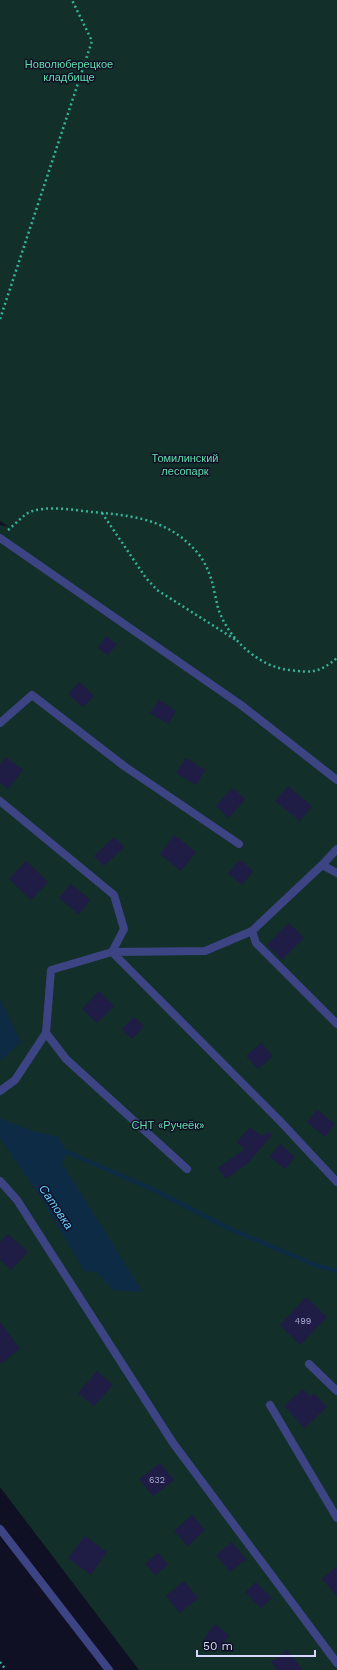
<svg xmlns="http://www.w3.org/2000/svg" width="337" height="1670" font-family="'Work Sans',sans-serif">
  <style>
    .green { fill: #132f2a }
    .water { fill: #0e2b46 }
    .lines { fill: none; stroke-linecap: round; stroke-linejoin: round }
    .stream { stroke: #0e2b46; stroke-width: 4.5 }
    .building { fill: #1f1c46 }
    .path { stroke: #33b499; stroke-width: 2.5; stroke-dasharray: 2 3; stroke-linecap: butt }
    .service { stroke: #3c4483; stroke-width: 8 }
    .labels { text-anchor: middle; dominant-baseline: central; stroke-width: 3; stroke-linejoin: round; paint-order: stroke }
    .number-label { font-size: 9px; fill: #a8a8d0 }
    .park-label { font-size: 11px; fill: #63dcac; stroke: #101025 }
    .water-label { font-size: 12px; font-style: italic; fill: #67ccfa; stroke: #101025 }
  </style>
  <rect width="100%" height="100%" fill="#101025"/>
  <path class="green" d="M0 0H337V1670H139L0 1487V525L9 527 0 521Z"/>
  <g class="water">
    <path d="M0 999 21 1042 0 1061Z"/>
    <path d="M0 1118 30 1130 58 1137 67 1152 62 1163 143 1292 113 1290 96 1272 84 1271 40 1196 0 1139Z"/>
  </g>
  <g class="lines">
    <path class="stream" d="M67 1152 152 1189 230 1229 318 1266 337 1271"/>
  </g>
  <g class="building">
    <path d="M106 636 117 644 108 655 98 648Z"/>
    <path d="M79 682 94 696 83 707 68 694Z"/>
    <path d="M159 700 176 711 168 724 150 713Z"/>
    <path d="M6 757 23 770 8 789 0 783V765Z"/>
    <path d="M186 758 205 770 196 785 176 773Z"/>
    <path d="M288 786 312 806 300 821 275 801Z"/>
    <path d="M232 788 245 799 229 818 216 806Z"/>
    <path d="M174 835 196 852 181 871 160 854Z"/>
    <path d="M114 837 124 847 104 866 94 856Z"/>
    <path d="M240 860 253 871 242 885 228 873Z"/>
    <path d="M26 861 48 882 31 900 9 879Z"/>
    <path d="M71 884 90 900 79 914 59 898Z"/>
    <path d="M289 923 304 938 282 960 267 945Z"/>
    <path d="M99 991 114 1006 97 1023 82 1009Z"/>
    <path d="M134 1017 144 1026 132 1039 122 1029Z"/>
    <path d="M261 1043 273 1056 258 1069 246 1056Z"/>
    <path d="M317 1110 335 1124 325 1137 307 1122Z"/>
    <path d="M250 1127 262 1136 269 1132 272 1135 247 1164 226 1179 218 1168 245 1149 237 1142Z"/>
    <path d="M280 1144 295 1157 285 1169 270 1157Z"/>
    <path d="M8 1234 28 1252 11 1270 0 1260V1242Z"/>
    <path d="M306 1297 327 1317 300 1345 280 1325Z"/>
    <path d="M0 1322 20 1349 0 1364Z"/>
    <path d="M97 1371 113 1385 94 1406 78 1393Z"/>
    <path d="M303 1389 310 1397 314 1393 327 1407 304 1428 284 1406Z"/>
    <path d="M160 1463 174 1480 153 1496 139 1479Z"/>
    <path d="M192 1515 205 1530 188 1546 174 1531Z"/>
    <path d="M85 1536 107 1552 91 1575 68 1558Z"/>
    <path d="M232 1542 246 1559 230 1572 216 1555Z"/>
    <path d="M158 1553 168 1565 155 1575 145 1564Z"/>
    <path d="M337 1566V1596L322 1579Z"/>
    <path d="M184 1581 198 1598 180 1613 166 1596Z"/>
    <path d="M256 1582 272 1598 261 1608 245 1592Z"/>
    <path d="M215 1624 229 1635 218 1651 203 1640Z"/>
    <path d="M287 1650 303 1670H277L271 1662Z"/>
  </g>
  <g class="lines">
    <g class="path">
      <path d="M0 319 92 41 72 0"/>
      <path d="M102 513 146 578 157 590 236 640"/>
      <path d="M8 530C14 525 20 519 26 514 43 504 73 510 92 512 127 515 161 518 188 543 205 558 211 574 215 595 217 601 217 608 220 613 230 640 260 667 289 670 312 673 319 673 337 658"/>
      <path d="M0 1662 6 1670"/>
    </g>
    <g class="service">
      <path d="M0 538 241 705 337 780"/>
      <path d="M0 723 32 695 124 766 239 844"/>
      <path d="M0 801 114 895 124 929 112 952 51 970 46 1033 15 1080 0 1091"/>
      <path d="M322 865 337 849"/>
      <path d="M337 873 322 865 252 931 205 951 112 952 280 1121 337 1182"/>
      <path d="M252 931 256 943 337 1024"/>
      <path d="M46 1033 66 1059 187 1169"/>
      <path d="M0 1181 17 1200 173 1443 337 1663"/>
      <path d="M309 1364 337 1391"/>
      <path d="M270 1405 337 1518"/>
      <path d="M0 1529 109 1670"/>
    </g>
  </g>
  <g class="labels">
    <g class="number-label">
      <text x="303" y="1321">499</text>
      <text x="157" y="1480">632</text>
    </g>
    <g class="park-label">
      <text x="69" y="64">Новолюберецкое<tspan x="69" dy="13">кладбище</tspan></text>
      <text x="185" y="458">Томилинский<tspan x="185" dy="13">лесопарк</tspan></text>
      <text x="168" y="1125">СНТ «Ручеёк»</text>
    </g>
    <g class="water-label">
      <text transform="translate(56 1207) rotate(56)">Сатовка</text>
    </g>
  </g>
  <path d="M197 1650v6h118v-6" fill="none" stroke="#d5d7fe" stroke-width="2"/>
  <text x="203" y="1650" font-size="12" fill="#d5d7fe" stroke="#101025" stroke-width="3" paint-order="stroke">50 m</text>
</svg>
